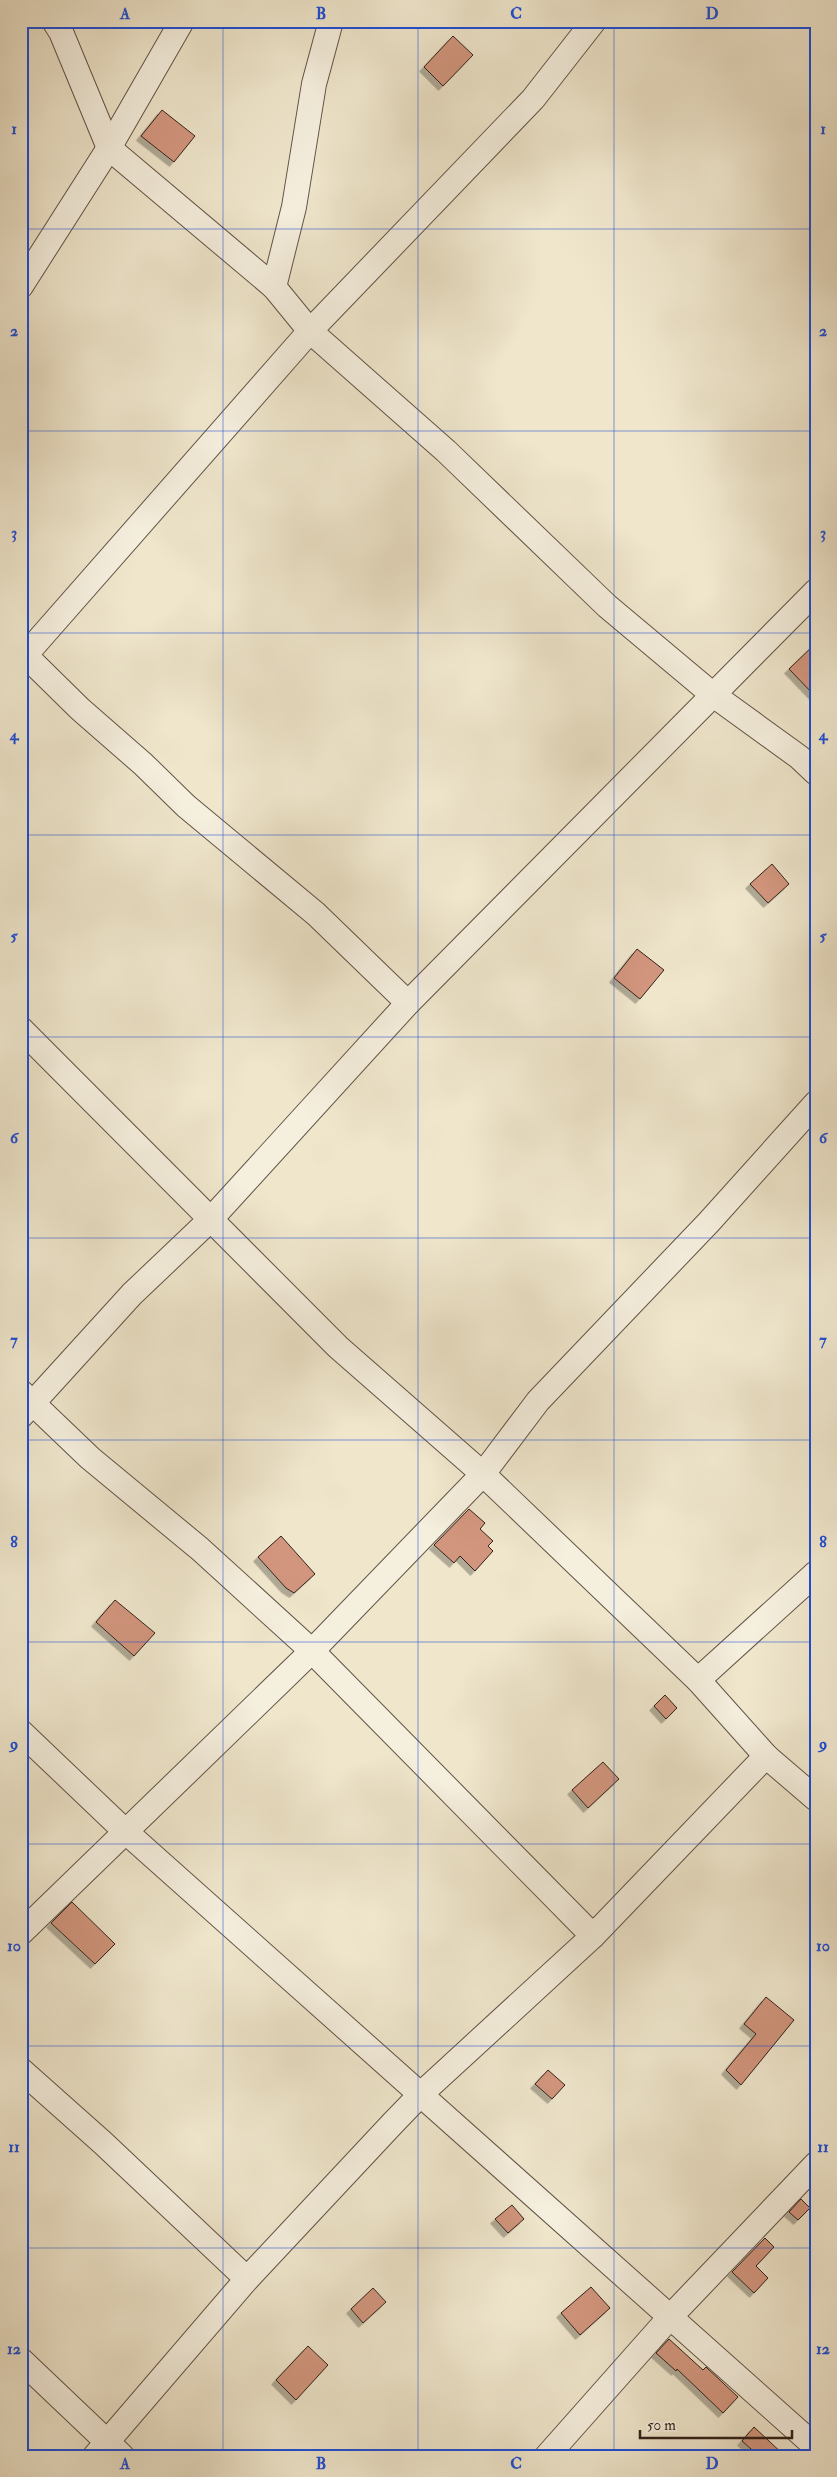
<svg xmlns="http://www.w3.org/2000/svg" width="837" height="2477" font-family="'IM FELL Double Pica',serif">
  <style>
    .building { fill: #d2967e; stroke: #33221a; filter: url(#shadow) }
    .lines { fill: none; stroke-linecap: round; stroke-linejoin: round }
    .street-casing { stroke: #625346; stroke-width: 26 }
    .street { stroke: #f5efde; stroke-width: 24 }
    .grid { fill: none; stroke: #1d4ed8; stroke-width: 1; stroke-opacity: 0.55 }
    .neatline { fill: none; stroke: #1d4ed8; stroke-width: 2 }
    .grid-label { font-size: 16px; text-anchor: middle; font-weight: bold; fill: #1d4ed8 }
  </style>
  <defs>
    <filter id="shadow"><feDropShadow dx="-4.5" dy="4.5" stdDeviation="0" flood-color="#0004"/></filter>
  </defs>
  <rect width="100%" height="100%" fill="#efe6cc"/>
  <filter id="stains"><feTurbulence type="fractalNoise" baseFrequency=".004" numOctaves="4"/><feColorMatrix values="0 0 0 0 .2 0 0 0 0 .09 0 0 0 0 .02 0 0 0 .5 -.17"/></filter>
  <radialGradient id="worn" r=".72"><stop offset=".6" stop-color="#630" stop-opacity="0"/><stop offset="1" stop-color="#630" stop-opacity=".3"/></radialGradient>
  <g class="building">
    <path d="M453 36 473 55 443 86 424 67Z"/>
    <path d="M162 110 195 136 174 162 141 136Z"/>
    <path d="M816 643V697L789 669Z"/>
    <path d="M772 864 789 884 768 903 750 884Z"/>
    <path d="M637 949 664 970 640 999 614 978Z"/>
    <path d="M469 1509 485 1523 480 1529 493 1541 488 1546 493 1551 475 1571 460 1556 454 1563 434 1545Z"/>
    <path d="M281 1536 315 1574 294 1593 286 1588 258 1557Z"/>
    <path d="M115 1600 155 1633 134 1656 96 1622Z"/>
    <path d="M665 1695 677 1708 666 1719 654 1706Z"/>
    <path d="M603 1762 619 1779 588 1808 572 1790Z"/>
    <path d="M72 1902 115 1944 95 1964 51 1923Z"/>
    <path d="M766 1997 794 2020 741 2085 726 2070 756 2034 744 2024Z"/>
    <path d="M548 2070 565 2085 552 2099 535 2084Z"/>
    <path d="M801 2199 810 2208 798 2220 789 2212Z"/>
    <path d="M512 2205 524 2219 508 2233 495 2219Z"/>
    <path d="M765 2238 774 2247 756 2266 768 2278 754 2293 732 2272Z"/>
    <path d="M591 2287 610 2308 580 2335 561 2313Z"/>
    <path d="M373 2288 386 2302 363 2323 351 2309Z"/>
    <path d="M669 2339 703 2370 706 2367 738 2397 723 2413 677 2369 676 2371 656 2353Z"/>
    <path d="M308 2346 328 2365 296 2400 276 2380Z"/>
    <path d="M754 2427 785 2456H759L742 2441Z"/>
  </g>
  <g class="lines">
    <g class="street-casing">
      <g id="street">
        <path d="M54 21 61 32 109 148 274 287 310 331 446 451 607 606 712 694 799 757 816 773"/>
        <path d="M21 286 109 148 182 21"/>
        <path d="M274 287 294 207 314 84 331 21"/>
        <path d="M21 651 80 709 143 764 186 806 316 914 408 1003"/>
        <path d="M21 660 310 331 533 99 594 21"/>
        <path d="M21 1029 338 1347 483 1474 698 1680 766 1756 816 1799"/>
        <path d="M21 1392 90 1458 200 1549 312 1651 593 1936"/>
        <path d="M21 1416 132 1294 212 1218 408 1003 816 591"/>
        <path d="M698 1680 816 1573"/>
        <path d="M21 1732 126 1832 816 2447"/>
        <path d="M21 1933 312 1651 483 1474 538 1401 709 1222 816 1103"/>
        <path d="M21 2070 103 2143 247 2279"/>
        <path d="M21 2360 122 2456"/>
        <path d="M95 2456 247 2279 393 2123 421 2094 593 1936 766 1756"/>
        <path d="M547 2456 671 2316 816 2164"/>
      </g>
    </g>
    <use href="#street" class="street"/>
  </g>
  <path class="grid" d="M223 21V2456M418 21V2456M614 21V2456M21 229H816M21 431H816M21 633H816M21 835H816M21 1037H816M21 1238H816M21 1440H816M21 1642H816M21 1844H816M21 2046H816M21 2248H816"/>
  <rect width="837" height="2477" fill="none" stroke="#efe6cc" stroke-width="55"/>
  <path d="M640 2430v8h152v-8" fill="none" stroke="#33221a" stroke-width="2.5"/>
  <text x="647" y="2430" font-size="15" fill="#33221a" stroke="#f5efde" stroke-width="4" paint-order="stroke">50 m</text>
  <rect x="28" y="28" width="782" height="2422" class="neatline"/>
  <g class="grid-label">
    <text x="125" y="19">A</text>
    <text x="321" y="19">B</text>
    <text x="516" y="19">C</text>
    <text x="712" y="19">D</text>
    <text x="14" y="134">1</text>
    <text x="823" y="134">1</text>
    <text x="14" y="336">2</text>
    <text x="823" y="336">2</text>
    <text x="14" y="538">3</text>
    <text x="823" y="538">3</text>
    <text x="14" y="740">4</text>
    <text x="823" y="740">4</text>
    <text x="14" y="941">5</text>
    <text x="823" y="941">5</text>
    <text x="14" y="1143">6</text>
    <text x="823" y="1143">6</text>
    <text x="14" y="1345">7</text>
    <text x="823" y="1345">7</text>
    <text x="14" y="1547">8</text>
    <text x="823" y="1547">8</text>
    <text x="14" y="1749">9</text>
    <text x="823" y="1749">9</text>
    <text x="14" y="1951">10</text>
    <text x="823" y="1951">10</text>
    <text x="14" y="2152">11</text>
    <text x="823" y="2152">11</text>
    <text x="14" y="2354">12</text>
    <text x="823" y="2354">12</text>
    <text x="125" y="2469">A</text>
    <text x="321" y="2469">B</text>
    <text x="516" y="2469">C</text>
    <text x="712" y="2469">D</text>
  </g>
  <rect width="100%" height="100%" filter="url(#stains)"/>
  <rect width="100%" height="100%" fill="url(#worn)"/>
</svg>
